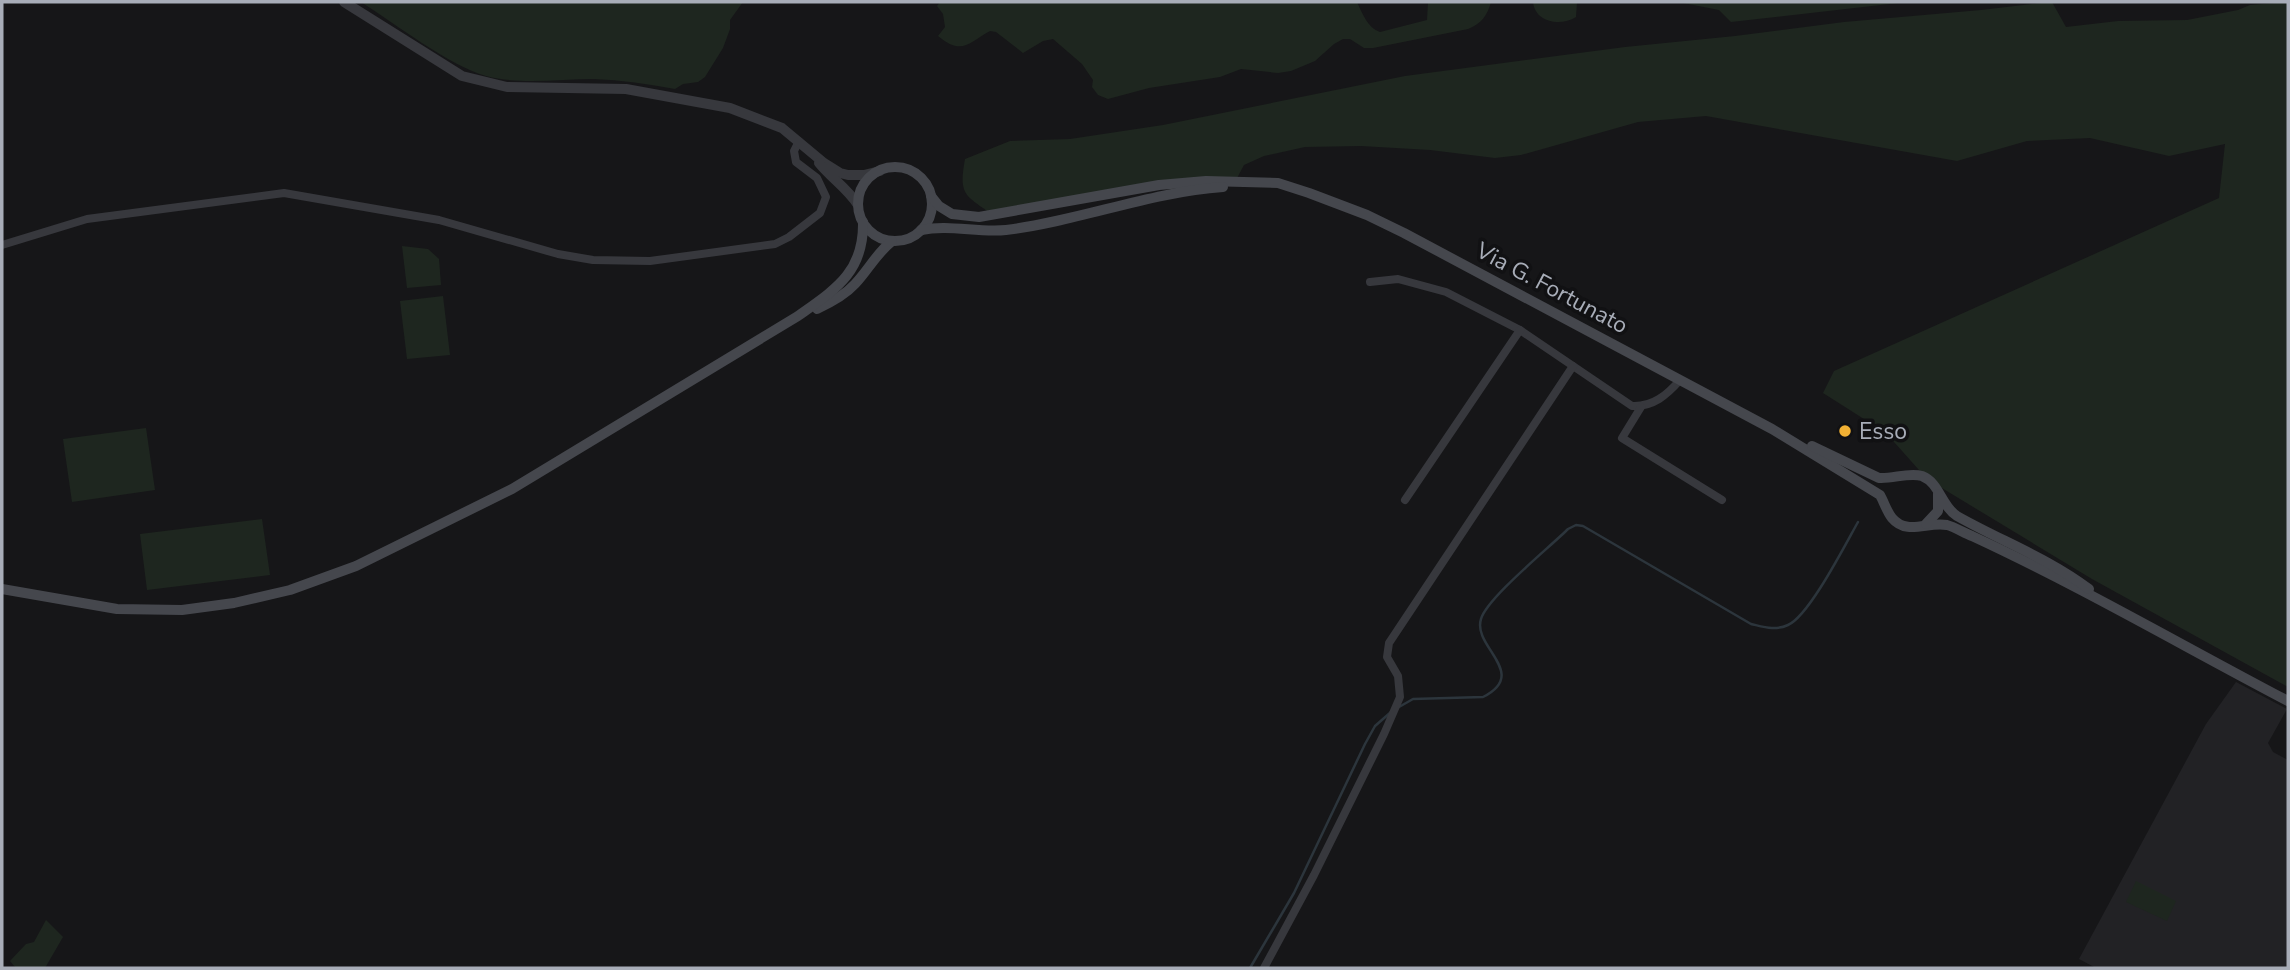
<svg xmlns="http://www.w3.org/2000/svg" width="2290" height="970" font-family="'Nunito Sans',sans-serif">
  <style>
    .built { fill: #222225 }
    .green { fill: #1e261f }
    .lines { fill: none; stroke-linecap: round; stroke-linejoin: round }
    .stream { stroke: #2c353c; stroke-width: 2.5 }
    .minor { stroke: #37383d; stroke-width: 8 }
    .tertiary { stroke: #37383d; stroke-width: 10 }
    .secondary { stroke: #45474d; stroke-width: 10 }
    .poi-dot { fill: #f2b134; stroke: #111113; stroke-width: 2.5 }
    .labels { text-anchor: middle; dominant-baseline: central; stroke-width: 7; stroke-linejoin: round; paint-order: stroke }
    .street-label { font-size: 23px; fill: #a8adb8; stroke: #111113 }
    .poi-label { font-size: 23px; fill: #a8adb8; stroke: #111113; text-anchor: start }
  </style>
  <rect width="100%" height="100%" fill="#161618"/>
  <path class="built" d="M2236 682 2287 709 2268 743 2273 752 2288 760V968H2096L2079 959 2206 724Z"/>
  <g class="green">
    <path d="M361 2H743L730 20V29L723 48 705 77 698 82 683 84 675 89C648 84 621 80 594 79 559 79 520 85 486 76 450 66 394 23 361 2Z"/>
    <path d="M940 2H1357C1362 13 1368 28 1380 32L1427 20 1428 2H1491C1487 16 1482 23 1468 29L1373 48H1364L1350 39H1343L1334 44 1315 61 1291 71 1278 73 1241 69 1220 77 1149 88 1108 99 1098 95 1092 87 1093 80 1082 64 1053 39 1043 41 1023 53 996 32 990 31C968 43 962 56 938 36L945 27 943 14 937 6Z"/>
    <path d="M1533 2H1577L1576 17C1560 27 1535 22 1533 2Z"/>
    <path d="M1678 2H1907L1731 22 1719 10Z"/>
    <path d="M2050 2H2052L2066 27 2118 21 2187 20 2238 10 2250 5 2288 2V687L2092 579 1927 479 1886 433 1823 393 1834 371 2219 198 2225 144 2169 156 2090 138 2027 141 1957 161 1706 116 1638 122 1521 155 1495 158 1430 150 1361 146 1305 147 1264 156 1244 165 1236 180 1206 181 994 216C966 195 958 197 965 159L1010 141 1070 139 1163 125 1405 76 1625 47 1735 36 1844 22 1981 10Z"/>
    <path d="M402 246 428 249 439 259 441 285 407 288Z"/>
    <path d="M443 296 450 355 407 359 400 301Z"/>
    <path d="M146 428 155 490 72 502 63 439Z"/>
    <path d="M262 519 270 575 147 590 140 534Z"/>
    <path d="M2136 881 2176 901 2167 921 2126 902Z"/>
    <path d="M46 920 63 937 45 968 15 967 10 961 26 944 34 942Z"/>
  </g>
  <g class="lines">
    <g class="stream">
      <path d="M1399 707 1413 699 1483 697C1530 673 1472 647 1481 619 1487 598 1550 547 1568 529L1576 525 1583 526 1751 624C1764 627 1775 631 1788 625 1809 616 1845 545 1858 522"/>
      <path d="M1250 968 1294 893 1365 744 1375 726 1391 712"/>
    </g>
    <g class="minor">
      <path d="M2 245 87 219 284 193 439 220 558 254 593 260 650 261 775 244 789 237 820 213 826 197 817 178 796 162 794 151 799 141"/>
      <path d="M1370 282 1398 279 1446 292 1520 330 1632 406C1653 407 1667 395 1680 380"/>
      <path d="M1641 407 1622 438 1722 500"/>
      <path d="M1405 500 1520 330"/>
      <path d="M1264 968 1314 875 1384 734 1400 697 1398 676 1387 657 1389 643 1573 366"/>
    </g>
    <g class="tertiary">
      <path d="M344 2 462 76 507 87 626 89 730 108 782 128 824 163 840 173 848 175H864L880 171"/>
      <path d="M819 163C831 178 847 188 858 205"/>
    </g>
    <g class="secondary">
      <circle cx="895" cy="204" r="37"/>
      <path d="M931 196 939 206 952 214 979 217 1159 185 1206 181 1278 183 1309 193 1367 215 1404 233 1772 429 1880 495C1884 502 1887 512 1892 518 1907 536 1928 521 1947 525 1955 527 1964 533 1972 536 2080 586 2183 646 2288 701"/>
      <path d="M921 230C949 224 978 233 1006 230 1079 221 1150 192 1223 187"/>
      <path d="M817 309C830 303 845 295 855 284 869 269 876 254 892 241"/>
      <path d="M1812 446 1879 478C1893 479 1909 472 1922 476 1940 483 1941 506 1957 516 2001 541 2048 558 2089 589"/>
      <path d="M1926 524 1938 511V494"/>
      <path d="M2 589 117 609 182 610 234 603 290 590 356 566 512 489 798 316C836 289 864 272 863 222"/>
    </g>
  </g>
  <circle class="poi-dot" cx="1845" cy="431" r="7"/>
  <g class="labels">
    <g class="street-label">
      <text transform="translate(1552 288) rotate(28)">Via G. Fortunato</text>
    </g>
    <g class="poi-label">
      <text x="1859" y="431">Esso</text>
    </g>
  </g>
  <rect width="2290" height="970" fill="none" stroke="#a8adb8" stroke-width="7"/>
</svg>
